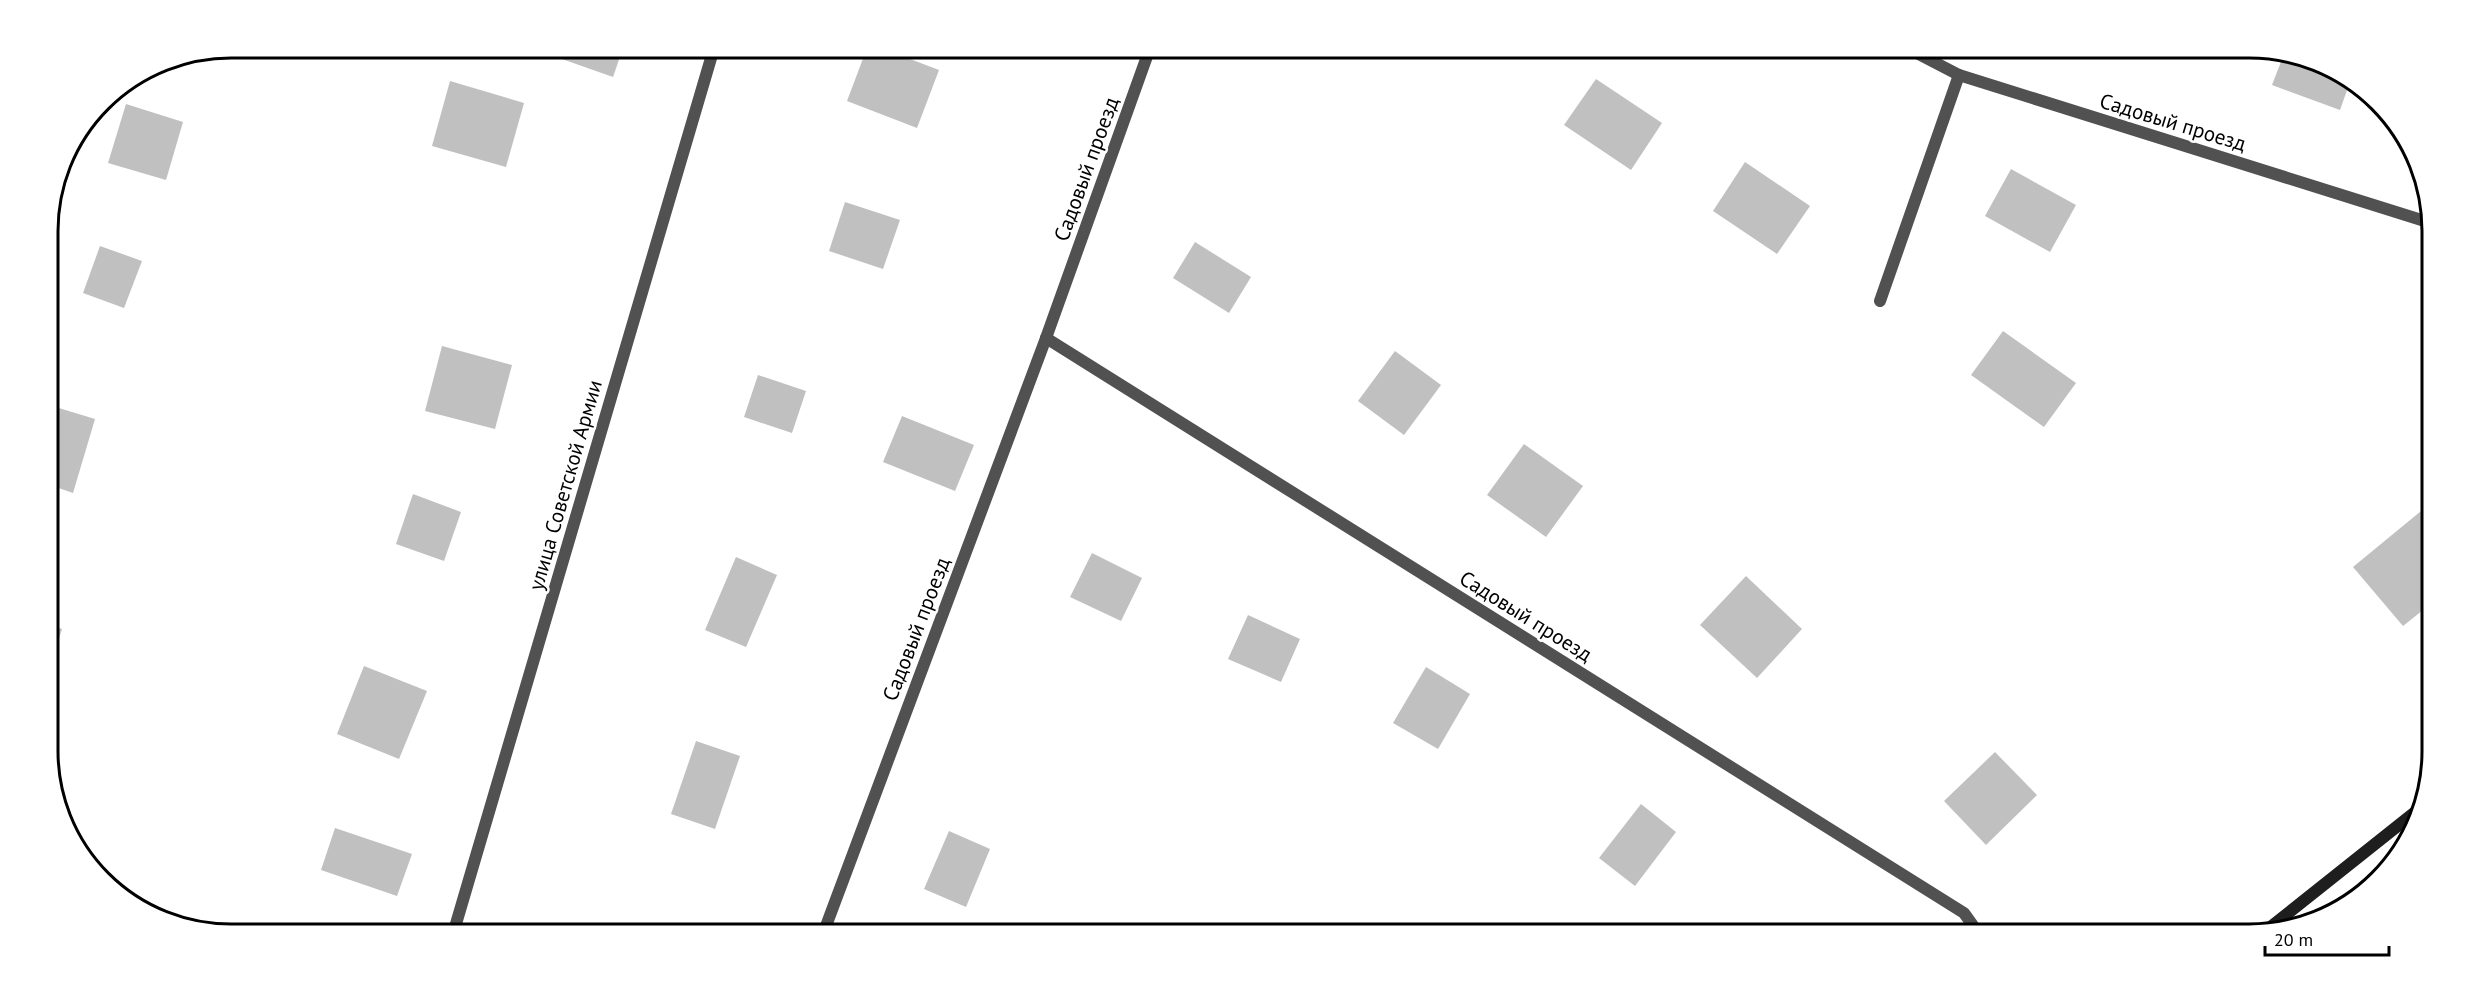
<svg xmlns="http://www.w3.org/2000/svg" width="2481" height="982" font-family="'PT Sans',sans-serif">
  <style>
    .building { fill: #c0c0c0 }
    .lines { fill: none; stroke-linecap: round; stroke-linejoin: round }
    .lane { stroke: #515151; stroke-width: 12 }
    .secondary { stroke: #1e1e1e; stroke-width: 12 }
    .labels { text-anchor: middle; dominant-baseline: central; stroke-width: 5; stroke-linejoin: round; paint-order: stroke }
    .street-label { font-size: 21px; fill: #000; stroke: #fff }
    .rim { fill: none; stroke: #000; stroke-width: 3 }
  </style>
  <rect width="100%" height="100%" fill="#fff"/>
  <g class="building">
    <path d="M544 48H623L613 77 542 52Z"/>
    <path d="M867 48H881L939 70 917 128 847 101Z"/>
    <path d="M2284 54 2309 58 2351 79 2340 110 2272 85Z"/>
    <path d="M1596 79 1662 123 1631 170 1564 125Z"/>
    <path d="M450 81 524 103 506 167 432 146Z"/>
    <path d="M126 104 183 122 166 180 108 163Z"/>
    <path d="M1745 162 1810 206 1777 254 1713 211Z"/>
    <path d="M2011 169 2076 205 2050 252 1985 216Z"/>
    <path d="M845 202 900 220 883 269 829 251Z"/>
    <path d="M1195 242 1251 277 1229 313 1173 278Z"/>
    <path d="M100 246 142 261 124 308 83 293Z"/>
    <path d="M2003 331 2076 383 2044 427 1971 375Z"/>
    <path d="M442 346 512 365 495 429 425 411Z"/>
    <path d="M1395 351 1441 385 1404 435 1358 401Z"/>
    <path d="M758 375 806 391 792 433 744 417Z"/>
    <path d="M49 405 95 419 73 493 50 485Z"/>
    <path d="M902 416 974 445 955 491 883 462Z"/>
    <path d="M1524 444 1583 486 1546 537 1487 495Z"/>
    <path d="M413 494 461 512 444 561 396 544Z"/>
    <path d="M2432 502 2433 602 2403 626 2353 567Z"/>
    <path d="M1092 553 1142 578 1121 621 1070 597Z"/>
    <path d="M736 557 777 575 746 647 705 630Z"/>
    <path d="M1746 576 1802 629 1757 678 1700 625Z"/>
    <path d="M1248 615 1300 639 1281 682 1228 659Z"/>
    <path d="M51 625 62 629 51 663Z"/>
    <path d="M364 666 427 691 399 759 337 734Z"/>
    <path d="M1426 667 1470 694 1438 749 1393 723Z"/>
    <path d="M696 741 740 756 715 829 671 814Z"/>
    <path d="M1995 752 2037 795 1986 845 1944 801Z"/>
    <path d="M1641 804 1676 832 1635 886 1599 858Z"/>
    <path d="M335 828 412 854 397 896 321 870Z"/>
    <path d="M949 831 990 849 966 907 924 889Z"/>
    <path d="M739 924 764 934H736Z"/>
  </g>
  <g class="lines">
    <g class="lane">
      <path d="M1907 48 1959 75 2431 223"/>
      <path d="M1880 301 1959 75"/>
      <path d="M1046 338 1964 913 1979 934"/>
      <path d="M453 934 714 48"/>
      <path d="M823 934 1046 338 1150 48"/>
    </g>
    <path class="secondary" d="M2263 933 2424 805"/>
  </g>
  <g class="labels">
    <g class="street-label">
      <text transform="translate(2173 122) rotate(17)">Садовый проезд</text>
      <text transform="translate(1086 169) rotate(-70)">Садовый проезд</text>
      <text transform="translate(565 485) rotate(-74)">улица Советской Армии</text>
      <text transform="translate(1526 616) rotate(32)">Садовый проезд</text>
      <text transform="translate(916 629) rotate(-69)">Садовый проезд</text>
    </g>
  </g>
  <path d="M0 0H2481V982H0ZM231 58H2249A173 173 0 0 1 2422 231V751A173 173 0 0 1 2249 924H231A173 173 0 0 1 58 751V231A173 173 0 0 1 231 58Z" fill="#fff" fill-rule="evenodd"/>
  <path class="rim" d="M231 58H2249A173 173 0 0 1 2422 231V751A173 173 0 0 1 2249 924H231A173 173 0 0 1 58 751V231A173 173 0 0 1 231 58Z"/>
  <path d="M2265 946v9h124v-9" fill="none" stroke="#000000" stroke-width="3"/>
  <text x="2274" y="946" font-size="18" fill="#000000" stroke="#ffffff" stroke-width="4.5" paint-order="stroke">20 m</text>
</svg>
